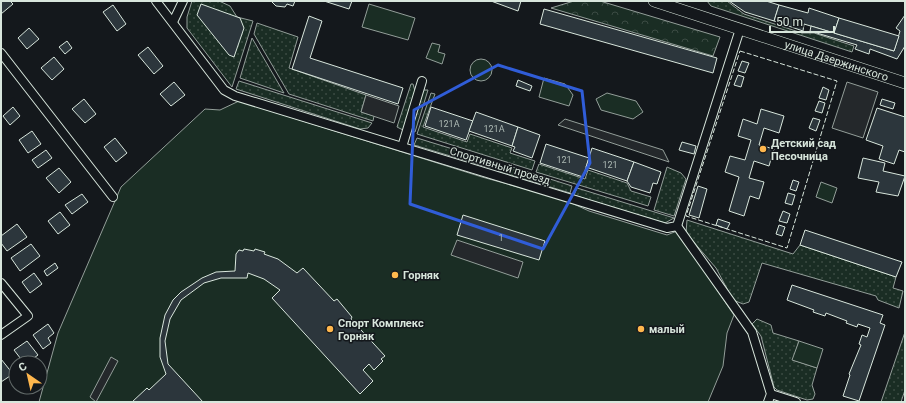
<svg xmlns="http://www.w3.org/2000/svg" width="906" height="403" font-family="Roboto,sans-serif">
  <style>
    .grass { fill: url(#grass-dots); stroke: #939e99 }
    .forest { fill: url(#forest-crowns); stroke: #939e99 }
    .park { fill: #1a2d24; stroke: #939e99 }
    .parking { fill: #24282b; stroke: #939e99 }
    .building { fill: #2c363c; stroke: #d8e6dc }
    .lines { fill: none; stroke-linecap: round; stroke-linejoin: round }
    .minor-casing { stroke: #d8e6dc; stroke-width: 10 }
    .secondary-casing { stroke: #d8e6dc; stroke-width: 12 }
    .minor { stroke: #14181c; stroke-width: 8 }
    .secondary { stroke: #14181c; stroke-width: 11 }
    .fence { stroke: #d8e6dc; stroke-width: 1; stroke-dasharray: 5 2; stroke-linecap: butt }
    .marked { fill: none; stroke: #305dd8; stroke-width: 3; stroke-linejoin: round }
    .poi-dot { fill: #ffb74d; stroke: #14181c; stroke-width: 1.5 }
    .labels { text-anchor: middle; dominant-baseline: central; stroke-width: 3; stroke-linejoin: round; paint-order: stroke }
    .number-label { font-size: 9px; fill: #adbab4 }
    .street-label { font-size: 11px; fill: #d8e6dc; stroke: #14181c }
    .poi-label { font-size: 11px; font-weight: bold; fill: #d8e6dc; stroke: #14181c; text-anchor: start }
  </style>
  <defs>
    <pattern id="grass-dots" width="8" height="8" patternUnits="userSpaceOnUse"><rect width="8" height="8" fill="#1a2d24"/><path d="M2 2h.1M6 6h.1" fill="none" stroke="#3b4b43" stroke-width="1.8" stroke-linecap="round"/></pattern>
    <pattern id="forest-crowns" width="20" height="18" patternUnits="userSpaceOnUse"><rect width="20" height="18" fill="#1a2d24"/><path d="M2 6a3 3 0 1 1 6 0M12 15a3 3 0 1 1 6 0" fill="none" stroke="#3b4b43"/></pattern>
  </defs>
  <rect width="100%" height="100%" fill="#14181c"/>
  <g class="grass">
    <path d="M192 1H219L230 6 237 17 253 21 232 87 187 28V17Z"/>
    <path d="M707 1H727L744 14 802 33H814L854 46 852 52 711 6Z"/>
    <path d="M257 23 298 37 289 68 366 95 361 112 374 116 373 121 289 94 254 34Z"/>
    <path d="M252 38 284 93 240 78Z"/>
    <path d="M239 81 372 123 368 128 360 129 236 89Z"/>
    <path d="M411 84H413L415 91 403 130 397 127Z"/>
    <path d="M423 90H428L415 132 409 131Z"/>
    <path d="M431 93 435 94 423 127 467 142 470 134 512 148 510 153 535 161 532 170 417 134Z"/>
    <path d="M417 138 498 163 490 168 414 145Z"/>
    <path d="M539 164 585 179 588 170 627 183 631 191 651 197 648 206 536 172Z"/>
    <path d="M506 165 572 186 570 193 498 171Z"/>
    <path d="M667 167 681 173 686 179 674 216 654 210Z"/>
    <path d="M577 188 674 218 665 223H661L574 195Z"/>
    <path d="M687 220 793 254 800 245 896 277 893 288 903 291 899 308 878 300 876 296 762 263 749 302 743 304 733 300 716 268 686 233Z"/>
    <path d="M757 319 771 325 773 333 799 341 793 360 817 368 812 385 815 394 813 399 807 400 777 390 774 387 761 336 752 324Z"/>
    <path d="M905 332V390L901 402H881Z"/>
  </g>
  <path class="forest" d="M574 1H600L720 37 713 56 551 8Z"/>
  <g class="park">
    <path d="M369 4 415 18 408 40 362 27Z"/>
    <path d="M432 43 440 45 438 52 445 54 442 64 426 58Z"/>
    <circle cx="481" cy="70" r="11"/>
    <path d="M544 78 565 84 573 95 569 106 539 97Z"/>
    <path d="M607 93 636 101 643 112 633 119 601 110 596 99Z"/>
    <path d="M239 101 482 177 565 200 589 211 667 235 677 231 734 315 727 333 723 366 708 402H39L58 333 121 187 205 109 220 110Z"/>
    <path d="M821 182 837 188 832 203 816 197Z"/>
    <path d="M799 341 823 349 817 368 792 360Z"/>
  </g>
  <g class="parking">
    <path d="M847 82 878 92 863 138 832 128Z"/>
    <path d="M366 95 399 106 394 123 361 112Z"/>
    <path d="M565 119 663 150 669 162 558 125Z"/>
    <path d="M457 240 523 262 518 278 451 255Z"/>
    <path d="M111 357 118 361 96 402 90 397Z"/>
  </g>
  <g class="building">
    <path d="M1 1H10L13 4 1 14Z"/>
    <path d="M271 1H295L293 6 287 4 285 7 276 6Z"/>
    <path d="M324 1H352L349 9Z"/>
    <path d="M491 1H521L518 11Z"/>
    <path d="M729 1H766L779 5 774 21 745 12Z"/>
    <path d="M201 4 240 18 244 28 234 57 229 55 197 15Z"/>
    <path d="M113 5 126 24 117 31 103 12Z"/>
    <path d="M779 5 808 13 809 8 839 18 834 33 804 24 803 31 774 21Z"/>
    <path d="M544 9 717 58 713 73 540 24Z"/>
    <path d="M905 15V46L897 59 870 49 869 54 855 49 857 45 810 31 811 26 894 51 900 31 896 28Z"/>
    <path d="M309 16 322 21 310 58 403 88 398 104 292 69Z"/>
    <path d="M839 18 899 36 894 51 834 33Z"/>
    <path d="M29 28 39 39 27 49 18 38Z"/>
    <path d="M67 41 72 48 65 54 59 47Z"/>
    <path d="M148 47 163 66 154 74 138 55Z"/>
    <path d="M54 57 64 69 52 80 41 68Z"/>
    <path d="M742 61 749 63 745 73 738 71Z"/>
    <path d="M738 75 744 77 741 87 734 85Z"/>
    <path d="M518 80 532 86 530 91 516 86Z"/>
    <path d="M174 82 185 95 171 106 160 94Z"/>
    <path d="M823 87 829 90 826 100 819 98Z"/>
    <path d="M84 99 96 114 85 123 72 109Z"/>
    <path d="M882 99 895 103 893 109 880 105Z"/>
    <path d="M819 101 825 103 822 113 815 111Z"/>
    <path d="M13 107 20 116 10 125 3 116Z"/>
    <path d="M431 107 473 121 466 140 425 126Z"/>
    <path d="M877 108 905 117V152L899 150 894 164 879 159 883 146 866 140Z"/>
    <path d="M761 109 784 116 779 133 764 128 759 145 774 149 769 166 754 161 749 178 764 182 759 199 750 196 744 216 729 211 739 177 725 172 730 156 745 160 751 140 738 136 743 119 757 124Z"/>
    <path d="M476 112 518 127 512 146 469 131Z"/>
    <path d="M813 118 820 120 816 131 809 128Z"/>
    <path d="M518 127 540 135 532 158 513 151 515 147 512 146Z"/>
    <path d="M32 131 41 144 28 153 19 140Z"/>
    <path d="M115 138 127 153 116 162 104 147Z"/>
    <path d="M682 142 696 146 694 154 679 150Z"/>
    <path d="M546 144 589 158 583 177 540 163Z"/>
    <path d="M592 148 634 162 627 181 586 167Z"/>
    <path d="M46 150 52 158 38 168 32 160Z"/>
    <path d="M863 158 885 163 883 171 905 176 898 196 876 192 879 182 858 178Z"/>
    <path d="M634 162 661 172 657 184 653 183 650 193 631 187 627 181Z"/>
    <path d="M59 168 71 182 59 193 46 178Z"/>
    <path d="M793 180 799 182 796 191 790 189Z"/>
    <path d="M698 186 707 189 699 218 689 215Z"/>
    <path d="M788 193 795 195 792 205 785 203Z"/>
    <path d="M82 194 88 202 72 214 65 205Z"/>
    <path d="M783 211 790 214 787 223 779 221Z"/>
    <path d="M60 212 70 225 58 234 48 221Z"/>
    <path d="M463 215 545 241 539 260 457 235Z"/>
    <path d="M718 219 730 223 727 229 716 225Z"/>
    <path d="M17 224 27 237 7 251 1 243V236Z"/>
    <path d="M779 225 785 227 782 236 776 234Z"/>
    <path d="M805 230 902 262 896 277 800 245Z"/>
    <path d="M31 244 40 256 20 271 11 258Z"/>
    <path d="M244 249 254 251 255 249 265 252 264 254 278 259 297 273 303 268 334 301 337 299 352 317 351 319 385 356 381 359 383 361 374 370 369 364 363 370 373 381 360 394 272 298 280 290 264 279 248 273 247 278H221L204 283 181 300 170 319 165 341 168 364 203 402H132L147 388 149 390 166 374 160 357V338L165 315 173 300 181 292 202 278 216 272 235 271 236 254 239 250 243 251Z"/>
    <path d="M55 263 58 268 47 276 44 271Z"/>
    <path d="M34 273 42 284 30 293 22 282Z"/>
    <path d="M792 285 883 315 880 323 885 325 859 401 843 396 850 375 849 374 861 345 859 344 862 335 867 337 870 328 858 324 857 327 846 323 847 321 826 313 825 316 813 312 814 310 787 300Z"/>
    <path d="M48 324 54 333 48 338 51 343 43 349 33 335Z"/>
    <path d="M27 341 38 355 27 363H24L14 350Z"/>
    <path d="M1 359 13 374 1 382Z"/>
  </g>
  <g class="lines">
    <g class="minor-casing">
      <g id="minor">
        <path d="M156 1 224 90 235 96 667 228 677 226 740 29"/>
        <path d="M173 22 183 1"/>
        <path d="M1 53 113 197"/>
        <path d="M402 147 422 81"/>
        <path d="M677 226 752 332 771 394 768 402"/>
        <path d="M1 283 28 316 1 335"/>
        <path d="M771 394 796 402"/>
      </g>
    </g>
    <g class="secondary-casing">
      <g id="secondary">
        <path id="s1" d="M654 1 905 83"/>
      </g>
    </g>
    <use href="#minor" class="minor"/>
    <use href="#secondary" class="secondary"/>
    <path class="fence" d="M740 51 837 81 787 248 686 216Z"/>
  </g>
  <path class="marked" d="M498 65 582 91 590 163 543 249 410 204 414 110Z"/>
  <g class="poi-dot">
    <circle cx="763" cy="149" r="4"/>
    <circle cx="395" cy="275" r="4"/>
    <circle cx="330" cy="329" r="4"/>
    <circle cx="641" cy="329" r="4"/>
  </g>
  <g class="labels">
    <g class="number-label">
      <text x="449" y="124">121А</text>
      <text x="494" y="129">121А</text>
      <text x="564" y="160">121</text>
      <text x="610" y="165">121</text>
      <text x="501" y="238">1</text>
    </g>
    <g class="street-label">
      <text stroke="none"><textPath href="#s1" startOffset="192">улица Дзержинского</textPath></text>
      <text transform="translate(500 166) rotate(17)">Спортивный проезд</text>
    </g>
    <g class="poi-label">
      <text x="771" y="143">Детский сад<tspan x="771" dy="13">Песочница</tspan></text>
      <text x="403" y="275">Горняк</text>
      <text x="338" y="323">Спорт Комплекс<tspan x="338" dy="13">Горняк</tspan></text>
      <text x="649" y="329">малый</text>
    </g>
  </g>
  <rect width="906" height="403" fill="none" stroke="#d8e6dc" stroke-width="4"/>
  <g transform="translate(28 375) rotate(326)"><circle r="19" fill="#14181c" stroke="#626a69"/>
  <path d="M0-3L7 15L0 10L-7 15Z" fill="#ffb74d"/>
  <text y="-6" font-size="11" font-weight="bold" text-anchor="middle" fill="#d8e6dc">С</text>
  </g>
  <path d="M770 26v6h64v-6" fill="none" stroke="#d8e6dc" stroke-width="2"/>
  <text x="776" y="26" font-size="12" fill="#d8e6dc" stroke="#14181c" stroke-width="3" paint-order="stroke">50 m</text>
</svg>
